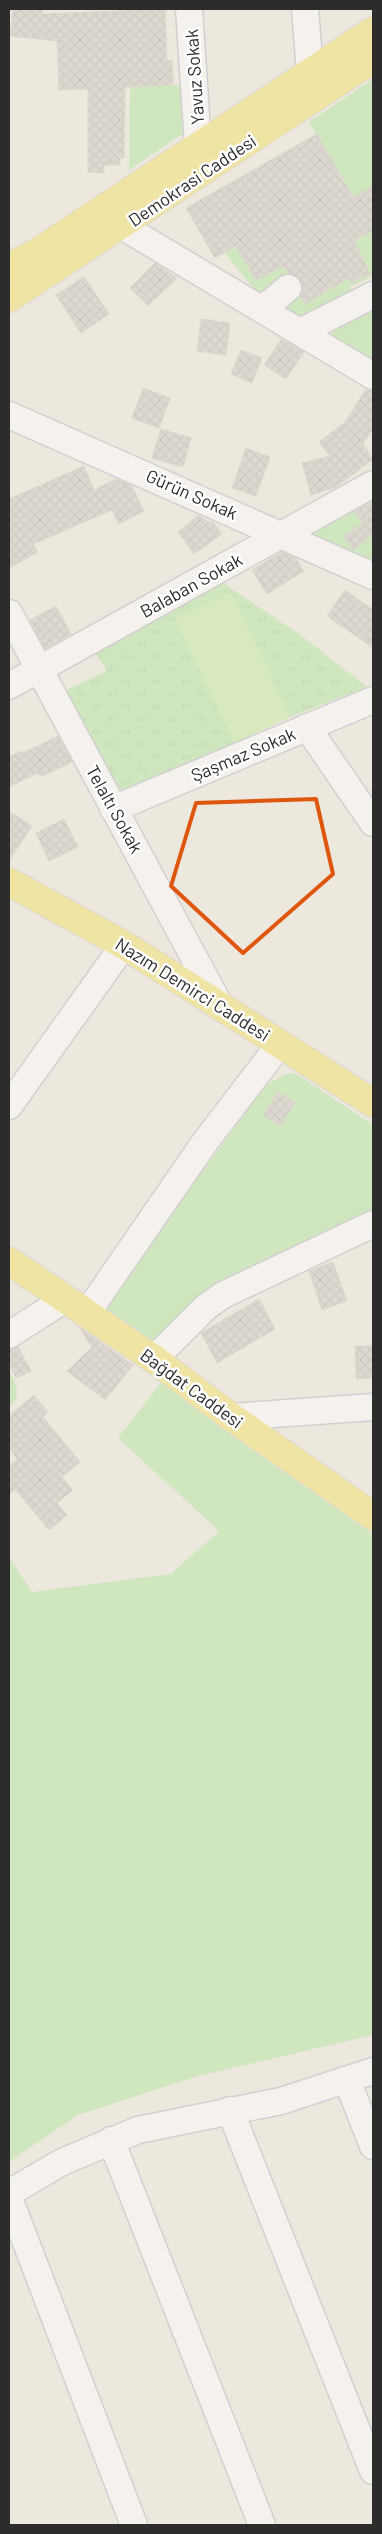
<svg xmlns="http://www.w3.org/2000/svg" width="382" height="2534" font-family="Barlow,sans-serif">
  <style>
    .grass { fill: #abe59a }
    .park { fill: url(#park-tufts) }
    .pitch { fill: #beec95 }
    .building { fill: url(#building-cross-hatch); stroke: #c9c5b7 }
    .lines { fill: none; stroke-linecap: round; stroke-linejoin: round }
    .minor-casing { stroke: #b2b2bf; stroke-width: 29 }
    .major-casing { stroke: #c8c8c8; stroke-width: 30 }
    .minor { stroke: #fff; stroke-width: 26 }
    .major { stroke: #f3e05d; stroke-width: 28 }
    .marked { fill: none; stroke: #df570e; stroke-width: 4; stroke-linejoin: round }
    .labels { text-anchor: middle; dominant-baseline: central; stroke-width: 5; stroke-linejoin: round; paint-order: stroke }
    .street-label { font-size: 18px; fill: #2c2c2c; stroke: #fff }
  </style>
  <defs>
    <pattern id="park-tufts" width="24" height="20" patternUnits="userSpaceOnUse" patternTransform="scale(1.25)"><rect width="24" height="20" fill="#abe59a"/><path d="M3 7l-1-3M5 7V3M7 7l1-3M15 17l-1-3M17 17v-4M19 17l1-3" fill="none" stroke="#93c585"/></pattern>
    <pattern id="building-cross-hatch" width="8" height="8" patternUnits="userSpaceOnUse" patternTransform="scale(1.25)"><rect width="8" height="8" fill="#c9c6bc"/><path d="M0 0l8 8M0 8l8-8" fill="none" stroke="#adaaa2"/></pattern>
  </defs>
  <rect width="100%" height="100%" fill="#ede8de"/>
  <g class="grass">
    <path d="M373 79V276L350 287 352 292 303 318C272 319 243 275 225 253L346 185 309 122Z"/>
    <path d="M183 85 187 131 129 170 130 87Z"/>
    <path d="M373 304V367L331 337 335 327Z"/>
    <path d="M373 495V565L305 530Z"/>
    <path d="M295 1073 373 1125V1213L151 1343 100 1310 266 1085 286 1074Z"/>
    <path d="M9 1370C16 1384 23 1395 9 1407Z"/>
    <path d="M162 1381 373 1534V2035L198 2076 78 2115 9 2162V1557L32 1592 171 1574 219 1531 118 1438Z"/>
  </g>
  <path class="park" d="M217 579 302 636 367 687 290 717 112 799 62 692 107 671 92 648Z"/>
  <path class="pitch" d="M231 593 290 717 235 743 175 619Z"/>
  <g class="building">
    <path d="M13 9H43L42 14 165 9 167 61 172 60 173 85 125 87 124 158H120V165H104V173L88 172V89L59 90 57 41 10 36Z"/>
    <path d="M317 134 353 197 373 187V231L354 240 370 274 351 283 349 278 305 304 300 296 303 286 300 279 288 273 284 266 256 280 236 246 215 258 186 208Z"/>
    <path d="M155 263 177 278 148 306 130 288Z"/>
    <path d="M84 277 109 314 81 333 56 295Z"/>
    <path d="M201 319 230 323 226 355 197 351Z"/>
    <path d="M281 339 304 352 286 379 264 365Z"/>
    <path d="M241 350 262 358 252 383 231 374Z"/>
    <path d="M143 388 170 398 159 428 132 418Z"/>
    <path d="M366 389 373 391V429L363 444 373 459 336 487 311 495 302 463 330 456 319 442 345 422Z"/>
    <path d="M161 429 191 438 183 467 152 458Z"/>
    <path d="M246 448 270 457 256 496 232 488Z"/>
    <path d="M84 466 94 490 116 479 131 485 144 511 119 524 112 510 33 544 38 552 9 568V499Z"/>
    <path d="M373 501V537L372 535 353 550 343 537 363 523 354 512Z"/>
    <path d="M199 515 206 521 213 522 222 534 194 554 178 532Z"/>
    <path d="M282 552 296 558 304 571 267 594 252 570Z"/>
    <path d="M345 590 373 610V648L327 616Z"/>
    <path d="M56 606 71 634 45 649 30 620Z"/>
    <path d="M58 736 72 762 40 777 38 773 9 787V757L22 751 23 753Z"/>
    <path d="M9 811 32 826 9 861Z"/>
    <path d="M64 819 78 847 49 861 36 833Z"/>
    <path d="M278 1092 295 1103 280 1126 263 1115Z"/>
    <path d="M333 1262 347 1301 322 1310 309 1271Z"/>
    <path d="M259 1299 275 1329 217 1363 201 1333Z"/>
    <path d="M79 1327 133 1365 105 1400 67 1371 92 1347Z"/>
    <path d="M355 1346H373V1378L356 1379Z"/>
    <path d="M18 1347 31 1371 16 1378 9 1365V1350Z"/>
    <path d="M34 1395 48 1412 43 1417 80 1462 62 1477 73 1490 57 1503 67 1515 49 1530 15 1489 9 1495V1466L17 1459 9 1448V1416Z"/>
  </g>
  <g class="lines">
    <g class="minor-casing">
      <g id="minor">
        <path d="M189 9 198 146"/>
        <path d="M305 9 310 72"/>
        <path d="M122 226 373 376"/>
        <path d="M263 309 288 288"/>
        <path d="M300 332 373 295"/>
        <path d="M9 415 373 576"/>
        <path d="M9 613 220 1006"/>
        <path d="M9 686 373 484"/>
        <path d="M307 727 373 823"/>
        <path d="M113 809 373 700"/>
        <path d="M9 1106 124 945"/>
        <path d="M87 1313 205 1142 280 1044"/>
        <path d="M9 1335 65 1299"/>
        <path d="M154 1359 206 1307 223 1295 373 1224"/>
        <path d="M231 1417 373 1407"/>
        <path d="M347 2080 373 2146"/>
        <path d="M230 2110 373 2471"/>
        <path d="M111 2140 262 2525"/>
        <path d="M9 2193 62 2162 138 2130 281 2101 373 2071"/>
        <path d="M9 2198 134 2525"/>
      </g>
    </g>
    <g class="major-casing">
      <g id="major">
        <path d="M9 267 38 252 373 31"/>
        <path d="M9 298 373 59"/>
        <path d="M9 882 124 945 373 1103"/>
        <path d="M9 1261 154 1359 231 1417 373 1516"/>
      </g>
    </g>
    <use href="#minor" class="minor"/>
    <use href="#major" class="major"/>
  </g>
  <path d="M0 0H382V2534H0ZM316 799 333 874 243 953 171 886 196 803Z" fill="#ede8de" fill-opacity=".55" fill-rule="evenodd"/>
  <path class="marked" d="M316 799 333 874 243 953 171 886 196 803Z"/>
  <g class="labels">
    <g class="street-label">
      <text transform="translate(194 77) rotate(-94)">Yavuz Sokak</text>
      <text transform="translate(192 180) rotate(-34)">Demokrasi Caddesi</text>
      <text transform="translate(192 494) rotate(24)">Gürün Sokak</text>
      <text transform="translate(191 585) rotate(-29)">Balaban Sokak</text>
      <text transform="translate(243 754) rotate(-23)">Şaşmaz Sokak</text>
      <text transform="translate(115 809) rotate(61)">Telaltı Sokak</text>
      <text transform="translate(193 989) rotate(32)">Nazım Demirci Caddesi</text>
      <text transform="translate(192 1388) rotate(36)">Bağdat Caddesi</text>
    </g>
  </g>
  <rect width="382" height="2534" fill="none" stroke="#2c2c2c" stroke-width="20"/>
</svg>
